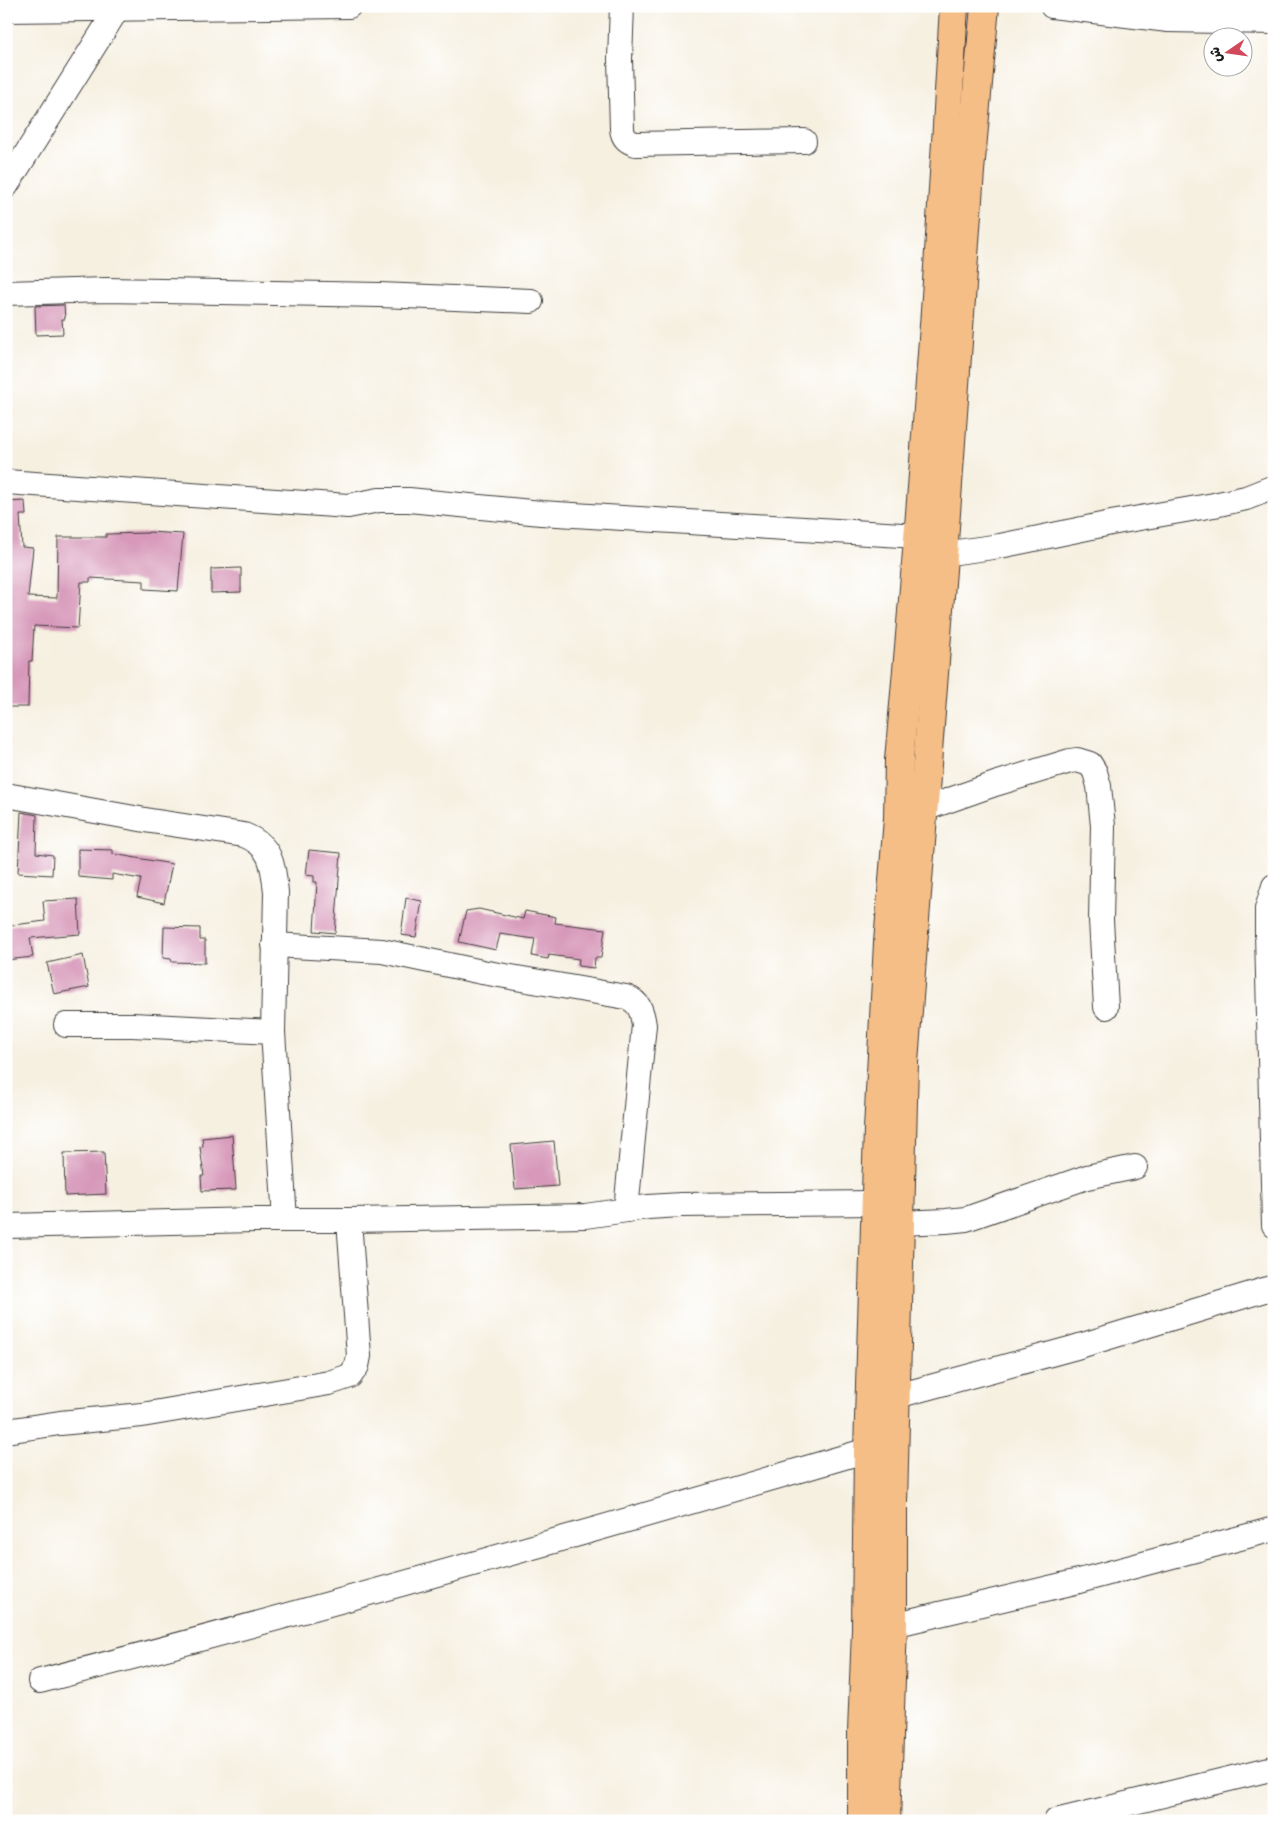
<svg xmlns="http://www.w3.org/2000/svg" width="1280" height="1827" font-family="Caveat,'Playpen Sans Arabic',sans-serif">
  <style>
    .building { fill: #d798b9 }
    .lines { fill: none; stroke-linecap: round; stroke-linejoin: round }
    .minor-casing { stroke: #3d3c3a; stroke-width: 26 }
    .major-casing { stroke: #3d3c3a; stroke-width: 30 }
    .minor { stroke: #fff; stroke-width: 24 }
    .major { stroke: #f6be87; stroke-width: 28 }
  </style>
  <rect width="100%" height="100%" fill="#fff"/>
  <filter id="ink" filterUnits="userSpaceOnUse"><feTurbulence type="fractalNoise" baseFrequency=".02" numOctaves="2"/><feDisplacementMap in="SourceGraphic" scale="10" xChannelSelector="R" yChannelSelector="G"/><feConvolveMatrix kernelMatrix="1 2 1 2 8 2 1 2 1" color-interpolation-filters="sRGB"/></filter>
  <filter id="wash" filterUnits="userSpaceOnUse"><feTurbulence type="fractalNoise" baseFrequency=".0096" numOctaves="4" result="noise"/><feDisplacementMap in="SourceGraphic" scale="20" xChannelSelector="R" yChannelSelector="G"/><feGaussianBlur stdDeviation="1.12" result="paint"/><feColorMatrix in="noise" values="0 0 0 0 0 0 0 0 0 0 0 0 0 0 0 0 0 1.4 0 .05"/><feComposite in="paint" operator="in"/></filter>
  <g filter="url(#wash)">
    <rect width="100%" height="100%" fill="#f6f0e1"/>
    <g id="blocks">
      <g class="building">
        <path d="M64 305 65 319H62L63 334 36 335 35 306Z"/>
        <path d="M25 501 26 515H20L22 547 33 548 28 597 57 598 58 537H106V534L148 533V532L183 534 178 591 144 589V581L90 578V582H81L78 628 34 626 32 661H29L28 707H6V502Z"/>
        <path d="M241 568V592L211 593V569Z"/>
        <path d="M21 812 37 815 36 853 53 855 52 875 18 873Z"/>
        <path d="M78 849 113 850V854L172 864 164 903 137 897 141 879 112 874V880L78 877Z"/>
        <path d="M309 850 341 853 335 933 314 931 317 882H314V876L306 875Z"/>
        <path d="M406 898 422 901 416 937 401 935Z"/>
        <path d="M78 899 80 934 30 938 33 957 6 960V926L45 921 43 901Z"/>
        <path d="M479 909 523 919 525 911 556 917 555 923 605 929 601 958H595L594 968 578 966 579 959 549 955 548 959 532 956 535 939 500 934 496 950 459 942 466 911Z"/>
        <path d="M164 927 200 928V940H205V963L172 962 171 959 163 958Z"/>
        <path d="M83 955 89 987 54 994 47 963Z"/>
        <path d="M232 1135 236 1190 202 1191 201 1176H204L200 1147 203 1146 202 1138Z"/>
        <path d="M554 1141 558 1186 515 1189 511 1145Z"/>
        <path d="M104 1152 106 1194 65 1196 64 1153Z"/>
      </g>
    </g>
  </g>
  <g filter="url(#ink)">
    <use href="#blocks" fill-opacity="0" stroke="#3d3c3a" stroke-width="1"/>
    <g class="lines">
      <g class="minor-casing">
        <g id="minor">
          <path d="M622 6 620 59 622 129C623 138 628 142 636 144L804 141"/>
          <path d="M1052 6 1168 20 1274 22"/>
          <path d="M6 10 349 6"/>
          <path d="M6 186 119 6"/>
          <path d="M6 293 106 290 380 295 531 301"/>
          <path d="M6 482 348 506 379 500H409L541 513 918 536"/>
          <path d="M943 554 1000 546 1111 523 1214 505 1246 498 1274 487"/>
          <path d="M6 795 151 821 244 835C272 846 273 865 276 892L273 1032 285 1220"/>
          <path d="M907 815 995 784 1070 761 1077 760 1090 764 1095 772 1099 786 1103 826 1101 920 1106 1007"/>
          <path d="M1274 886 1267 909V933L1274 1225"/>
          <path d="M274 945 382 951 482 972 626 997C640 1002 642 1012 644 1025L626 1210"/>
          <path d="M66 1025H132L273 1032"/>
          <path d="M901 1223 946 1221 966 1219 1087 1177 1135 1167"/>
          <path d="M6 1226 254 1220H349L585 1216 648 1207 681 1205 876 1203"/>
          <path d="M897 1396 1073 1348 1274 1287"/>
          <path d="M6 1431 60 1423 142 1415 329 1383 350 1376 357 1366 359 1356 349 1220"/>
          <path d="M893 1625 1079 1581 1274 1529"/>
          <path d="M40 1681C317 1610 593 1531 868 1450"/>
          <path d="M1056 1821 1274 1768"/>
        </g>
      </g>
      <g class="major-casing">
        <g id="major">
          <path d="M862 1821V1732L866 1629 868 1450 878 1129 888 943 898 818 899 760C922 509 940 258 954 6"/>
          <path d="M886 1821 893 1625V1504L904 1062 942 570 970 171 985 6"/>
        </g>
      </g>
      <use href="#minor" class="minor"/>
      <use href="#major" class="major"/>
    </g>
  </g>
  <rect width="1280" height="1827" fill="none" stroke="#fff" stroke-width="25"/>
  <g transform="translate(1228 52) rotate(257)"><circle r="24" fill="#ffffff" stroke="#a4a4a4"/>
  <path d="M0-4L9 19L0 12L-9 19Z" fill="#d1495b"/>
  <text y="-8" font-size="14" font-weight="bold" text-anchor="middle" fill="#1c1c1c">ش</text>
  </g>
</svg>
